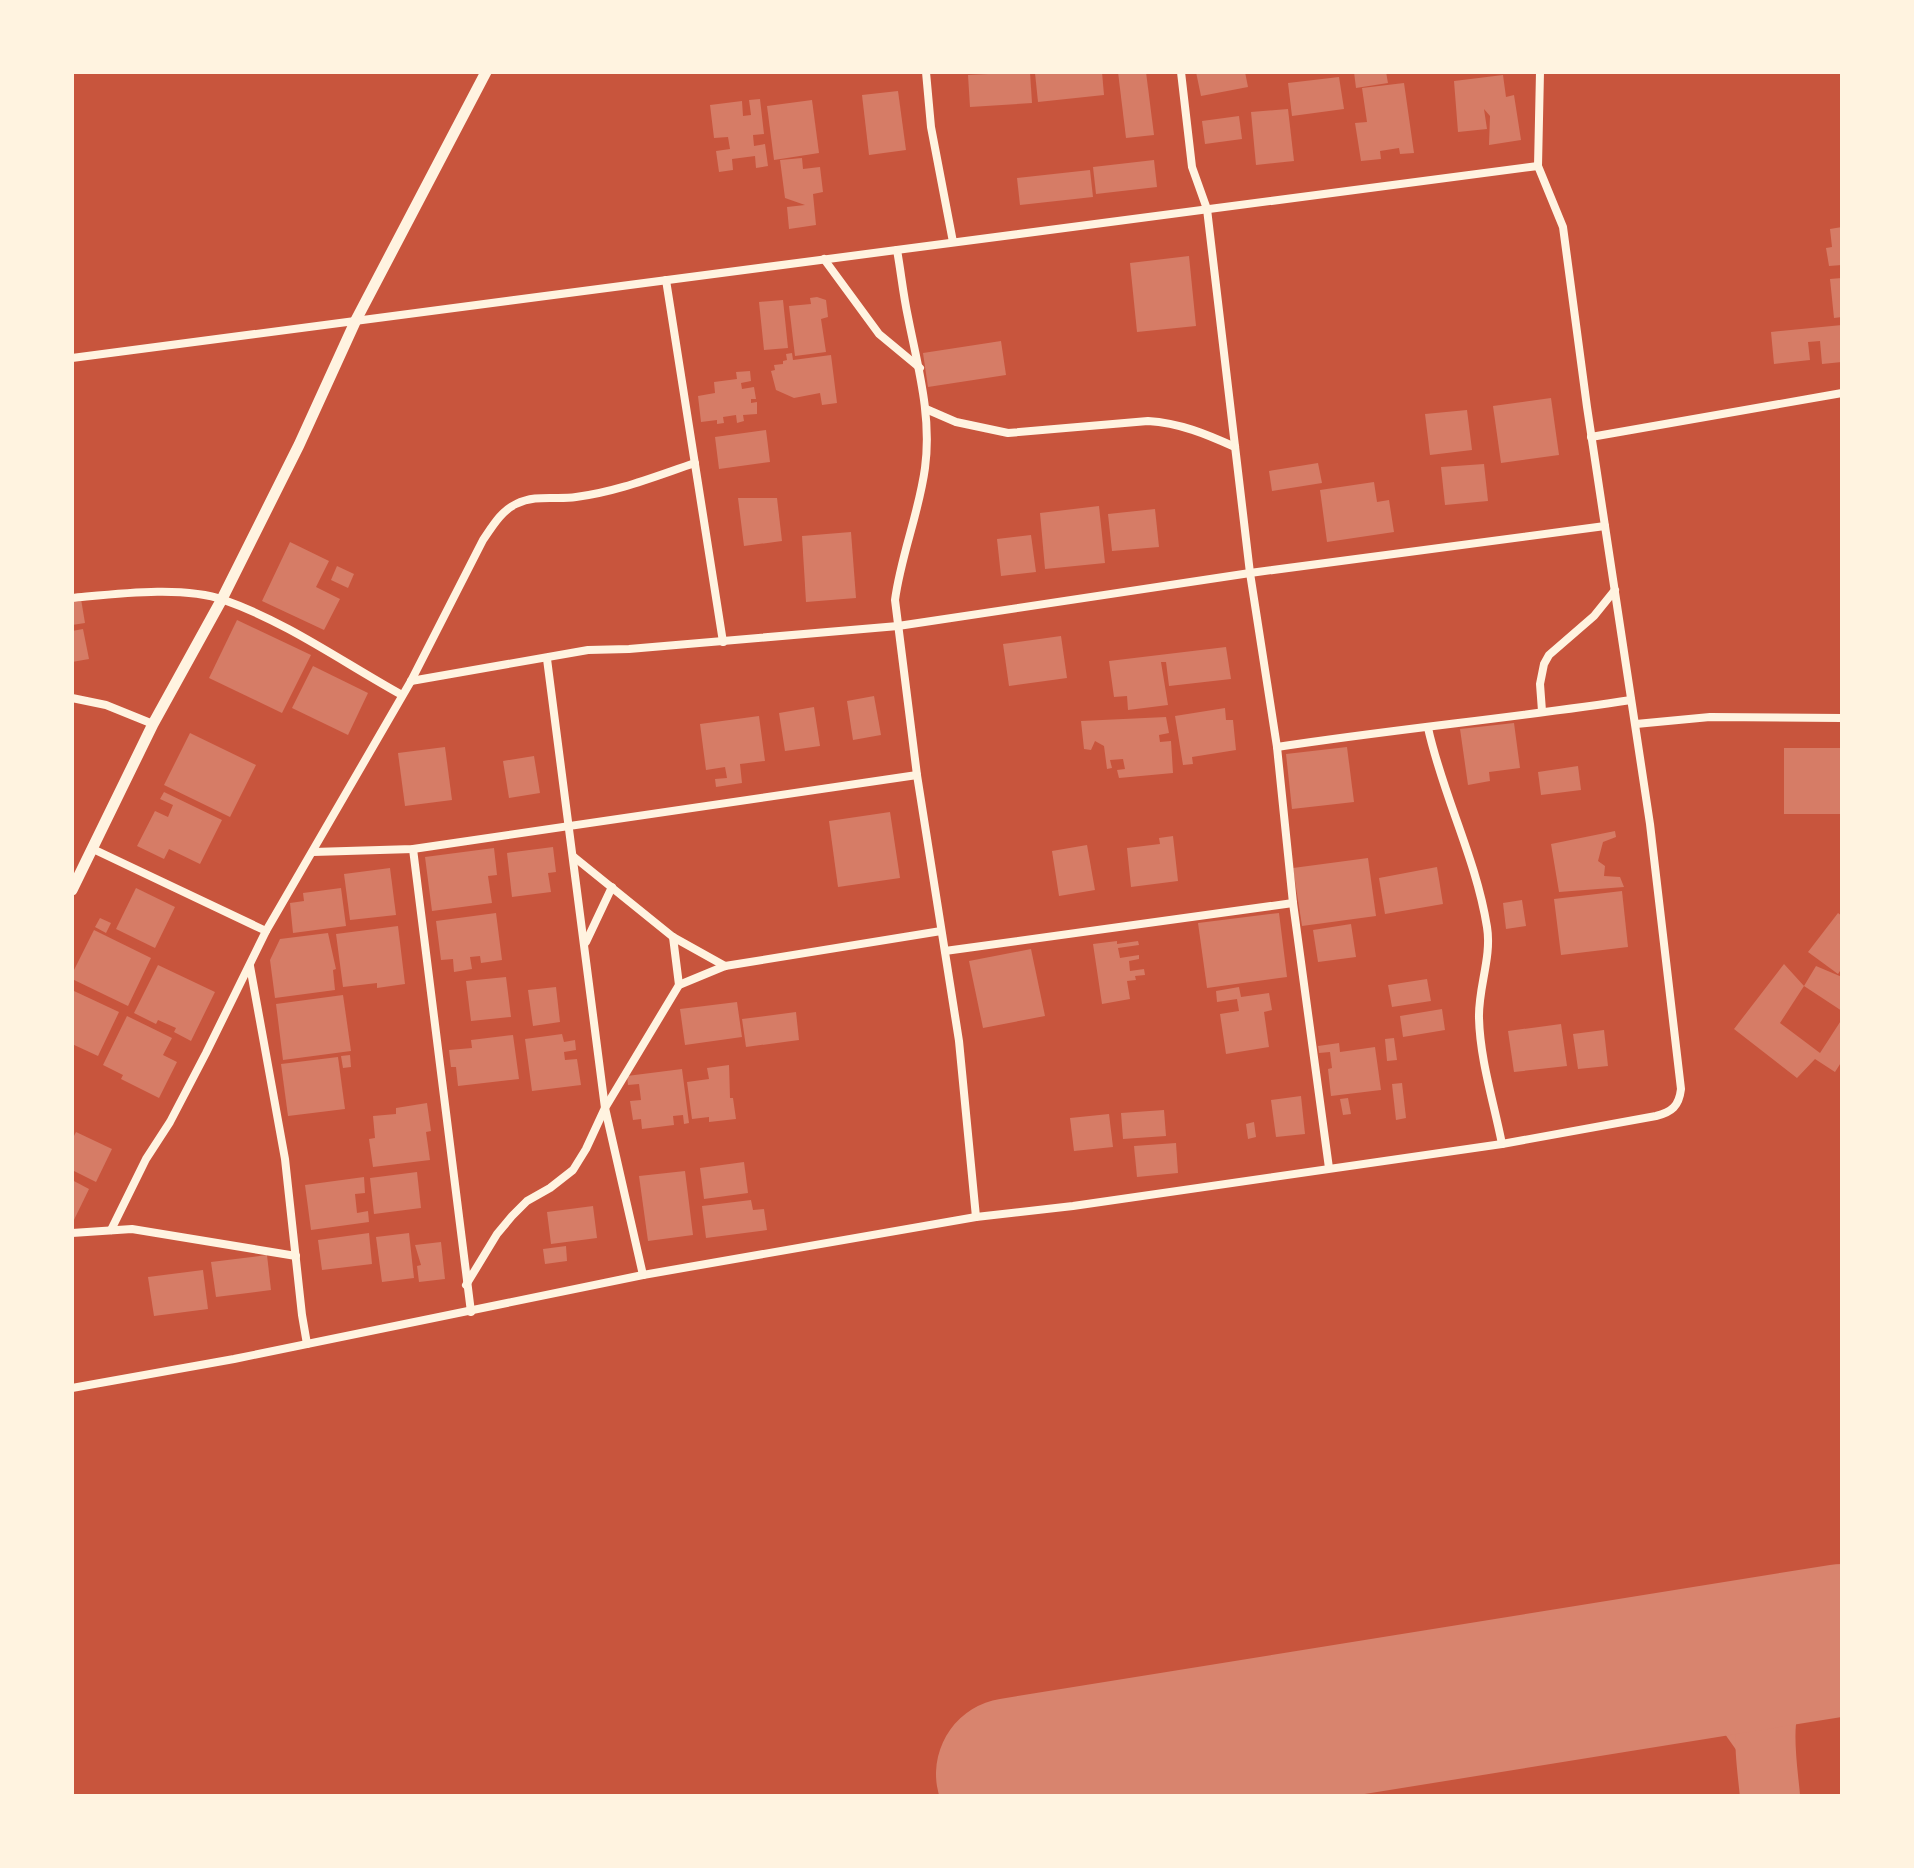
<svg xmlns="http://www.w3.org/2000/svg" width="1914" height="1868" font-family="Bitter,serif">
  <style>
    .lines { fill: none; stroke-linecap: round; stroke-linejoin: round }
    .taxiway { stroke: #d8846e; stroke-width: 60 }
    .runway { stroke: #d8846e; stroke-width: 152 }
    .building { fill: #d67c66 }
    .minor { stroke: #fff3e0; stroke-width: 8 }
    .tertiary { stroke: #fff3e0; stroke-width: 11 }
  </style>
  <rect width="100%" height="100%" fill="#c8553d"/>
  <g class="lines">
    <g class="taxiway">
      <path d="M1665 1669 1703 1675 1732 1692 1763 1736"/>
      <path d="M1026 1796C1034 1759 1050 1732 1093 1732 1110 1732 1132 1746 1147 1752"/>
      <path d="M1142 1796 1212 1742"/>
      <path d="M1770 1796C1766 1754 1756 1704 1788 1670 1798 1660 1812 1652 1824 1643"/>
    </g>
    <path class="runway" d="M1012 1774 1842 1640"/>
  </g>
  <g class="building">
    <path d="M1030 72 1032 103 970 107 968 75Z"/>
    <path d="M1048 72H1102L1104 95 1038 102 1035 73Z"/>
    <path d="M1118 72H1146L1154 135 1126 138Z"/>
    <path d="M1196 72H1245L1248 87 1201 96Z"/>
    <path d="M1354 72H1386L1388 83 1356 88Z"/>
    <path d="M1503 75 1506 97 1514 95 1521 140 1489 145 1490 116 1484 109 1487 129 1458 132 1454 81Z"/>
    <path d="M1339 77 1344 109 1292 116 1288 83Z"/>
    <path d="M1404 83 1414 153 1400 154 1399 148 1380 151 1381 159 1361 161 1355 123 1367 122 1362 88Z"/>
    <path d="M898 91 906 150 869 155 862 95Z"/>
    <path d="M760 99 764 134 753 135 754 146 765 144 768 166 756 168 755 156 732 159 733 170 719 172 716 151 730 149 728 137 714 138 710 105 742 101 743 116 751 115 749 100Z"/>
    <path d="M812 100 819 153 774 160 767 106Z"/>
    <path d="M1288 109 1294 161 1256 165 1251 112Z"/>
    <path d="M1239 116 1242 139 1205 144 1202 121Z"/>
    <path d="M802 158 803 169 820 167 823 192 813 194 816 225 789 229 787 207 805 205 785 198 780 160Z"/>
    <path d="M1154 160 1157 187 1096 194 1093 167Z"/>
    <path d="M1090 170 1093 197 1020 205 1017 178Z"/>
    <path d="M1842 227V265L1829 266 1826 248 1832 247 1830 229Z"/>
    <path d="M1189 256 1196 326 1137 332 1130 263Z"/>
    <path d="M1842 278V317L1834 318 1830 279Z"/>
    <path d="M817 297 826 300 828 317 821 319 826 352 795 356 789 306 811 304 810 298Z"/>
    <path d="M783 300 788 348 764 350 759 302Z"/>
    <path d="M1842 325V362L1822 364 1820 341 1808 342 1810 360 1774 364 1771 332Z"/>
    <path d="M1001 341 1006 375 928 387 923 353Z"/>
    <path d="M792 353 793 360 831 355 837 403 822 405 820 393 794 398 776 390 771 371 775 370 774 365 783 364V361L787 360 786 354Z"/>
    <path d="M750 371 751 381 741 383 742 389 754 387 756 399H751V403L757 402V414L743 415 744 421 737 423 736 415 723 417 724 423 717 424V420L701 422 698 396 715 393 714 382 737 379 736 372Z"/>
    <path d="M1551 398 1559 455 1501 463 1493 406Z"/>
    <path d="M1467 410 1472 450 1430 455 1425 414Z"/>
    <path d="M766 430 770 462 719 469 715 437Z"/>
    <path d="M1318 463 1322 483 1272 491 1269 471Z"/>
    <path d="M1484 464 1488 501 1445 505 1441 467Z"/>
    <path d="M1374 482 1377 502 1389 500 1394 532 1327 542 1320 490Z"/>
    <path d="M738 498H777L782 541 744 546Z"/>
    <path d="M1099 506 1105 563 1045 569 1040 513Z"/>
    <path d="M1155 509 1159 547 1112 551 1108 514Z"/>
    <path d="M851 532 856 598 806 602 802 536Z"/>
    <path d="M1031 535 1036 572 1001 576 997 539Z"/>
    <path d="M290 542 329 561 316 587 340 599 324 630 262 601Z"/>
    <path d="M337 566 354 574 348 588 331 580Z"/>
    <path d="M81 599 85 623 72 625V601Z"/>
    <path d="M237 620 311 655 282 713 209 678Z"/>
    <path d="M83 629 89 659 72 662V631Z"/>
    <path d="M1061 636 1067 678 1009 686 1003 644Z"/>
    <path d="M1226 647 1231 679 1169 686 1166 662H1161L1168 705 1128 710 1127 696 1114 697 1109 661Z"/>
    <path d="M313 666 368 693 348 735 292 708Z"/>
    <path d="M874 696 881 735 853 740 847 701Z"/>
    <path d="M814 707 820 746 785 751 779 713Z"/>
    <path d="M1225 708 1226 720H1233L1236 750 1192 757 1193 764 1183 765 1175 716Z"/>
    <path d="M759 716 765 761 740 764 742 783 716 787 715 779 727 778 725 767 706 770 700 724Z"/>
    <path d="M1166 717 1169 733 1159 735 1160 742 1171 741 1173 773 1119 778 1117 770 1125 769 1123 759 1110 760 1112 768 1107 769 1104 746 1095 741 1091 750 1084 749 1081 721Z"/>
    <path d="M1514 723 1520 768 1489 772 1490 781 1468 785 1460 729Z"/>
    <path d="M190 733 256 765 230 817 164 785Z"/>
    <path d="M445 747 452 800 405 806 398 753Z"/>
    <path d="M1347 747 1354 802 1292 809 1286 754Z"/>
    <rect x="1784" y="748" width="58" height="66"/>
    <path d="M534 756 540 793 509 798 503 761Z"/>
    <path d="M1578 766 1581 790 1541 795 1538 772Z"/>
    <path d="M164 792 222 820 200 864 169 849 164 859 137 846 155 811 168 817 173 805 160 799Z"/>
    <path d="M890 812 900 878 838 887 829 821Z"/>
    <path d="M1615 831 1616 837 1603 842 1598 861 1605 866 1604 876 1620 877 1624 887 1559 892 1551 844Z"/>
    <path d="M1173 836 1178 881 1131 887 1127 848 1160 844 1159 838Z"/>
    <path d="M1087 845 1095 890 1059 896 1052 851Z"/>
    <path d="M553 847 556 872 548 873 551 892 512 897 507 853Z"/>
    <path d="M494 848 497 875 488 876 492 903 432 911 425 857Z"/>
    <path d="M1368 858 1376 916 1302 926 1293 868Z"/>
    <path d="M1437 867 1443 904 1385 914 1379 878Z"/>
    <path d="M390 868 396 915 350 920 344 874Z"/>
    <path d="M136 888 175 907 155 948 116 929Z"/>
    <path d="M341 888 346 926 293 933 290 903 304 901 303 893Z"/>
    <path d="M1622 891 1628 947 1561 955 1554 899Z"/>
    <path d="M1522 900 1526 926 1506 929 1503 903Z"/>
    <path d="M496 913 502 960 481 963 480 956 470 957 472 969 454 972 453 959 441 960 436 921Z"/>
    <path d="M1279 913 1287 977 1207 988 1198 923Z"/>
    <path d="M1838 913 1842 916V968L1838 974 1808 952Z"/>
    <path d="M100 918 111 923 106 933 95 927Z"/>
    <path d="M1351 924 1356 957 1318 962 1313 930Z"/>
    <path d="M398 926 405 984 377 988V983L343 987 336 934Z"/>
    <path d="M94 930 151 958 128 1006 72 979V974Z"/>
    <path d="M328 933 336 969 333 970 335 990 275 998 270 960 280 939Z"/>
    <path d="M1117 941V944L1138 941 1139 945 1118 948 1120 958 1139 955V959L1129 961 1130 971 1144 969 1145 975 1135 976 1136 980 1127 981 1130 999 1102 1004 1093 944Z"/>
    <path d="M1031 949 1045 1016 983 1028 969 961Z"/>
    <path d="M1784 964 1804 986 1816 966 1842 977V1011L1804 986 1780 1023 1820 1053 1842 1019V1061L1835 1072 1815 1059 1797 1078 1734 1029Z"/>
    <path d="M158 965 215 992 191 1041 174 1032 176 1028 158 1020 156 1024 134 1013Z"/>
    <path d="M506 977 511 1017 471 1021 466 981Z"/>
    <path d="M1427 979 1431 1001 1392 1007 1388 985Z"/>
    <path d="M556 987 560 1022 533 1026 528 990Z"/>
    <path d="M1239 987 1241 997 1269 993 1272 1010 1264 1012 1269 1047 1226 1054 1220 1014 1239 1011 1237 999 1217 1002 1216 991Z"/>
    <path d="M74 991 119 1012 98 1056 72 1044V996Z"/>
    <path d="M343 995 351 1051 283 1060 276 1004Z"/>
    <path d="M737 1002 742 1037 685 1045 680 1009Z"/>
    <path d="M1442 1009 1445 1030 1403 1037 1400 1016Z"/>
    <path d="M796 1012 799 1040 746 1047 742 1019Z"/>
    <path d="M127 1016 172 1038 163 1055 177 1062 159 1098 121 1079 123 1075 103 1065Z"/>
    <path d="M1561 1024 1567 1066 1514 1072 1508 1031Z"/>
    <path d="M1604 1030 1608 1066 1578 1069 1573 1034Z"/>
    <path d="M562 1034 564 1042 575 1040 576 1050 564 1052 565 1060 577 1059 581 1085 532 1091 525 1039Z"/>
    <path d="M513 1035 519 1079 458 1086 456 1067H451L449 1050 472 1048 471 1040Z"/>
    <path d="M1394 1038 1397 1060 1387 1061 1385 1039Z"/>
    <path d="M1339 1043 1340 1052 1375 1047 1381 1090 1331 1096 1328 1069 1332 1068 1330 1052 1319 1053 1318 1046Z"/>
    <path d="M350 1055 351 1067 343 1068 341 1056Z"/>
    <path d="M338 1057 345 1109 288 1116 281 1064Z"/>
    <path d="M729 1065 730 1098H733L736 1119 709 1122V1117L692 1119 687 1082 709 1079 707 1068Z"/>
    <path d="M682 1069 689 1123 684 1124 683 1115 673 1116 674 1125 642 1129 641 1119 633 1120 630 1101 641 1100 639 1084 628 1085 627 1076Z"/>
    <path d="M1402 1083 1406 1118 1396 1120 1392 1084Z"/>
    <path d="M1301 1096 1305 1134 1276 1137 1271 1100Z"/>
    <path d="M1348 1098 1351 1114 1343 1115 1340 1099Z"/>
    <path d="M427 1103 431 1131 426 1132 430 1160 373 1167 369 1139 375 1138 373 1116 396 1114V1108Z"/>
    <path d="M1164 1110 1166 1136 1123 1139 1121 1113Z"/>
    <path d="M1109 1114 1113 1147 1074 1151 1070 1118Z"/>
    <path d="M1254 1122 1256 1137 1248 1139 1246 1124Z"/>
    <path d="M76 1132 112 1149 96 1182 72 1170V1140Z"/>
    <path d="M1176 1143 1178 1173 1137 1177 1134 1146Z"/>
    <path d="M744 1162 748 1193 704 1199 700 1168Z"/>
    <path d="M685 1171 693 1235 648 1241 639 1176Z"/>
    <path d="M417 1172 421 1208 374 1214 370 1178Z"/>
    <path d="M364 1177 365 1193 355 1194 357 1213 368 1211 369 1222 311 1230 305 1185Z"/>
    <path d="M72 1180 89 1189 72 1224Z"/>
    <path d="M751 1200 753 1210 764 1209 767 1230 706 1238 702 1206Z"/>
    <path d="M593 1206 597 1238 551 1244 547 1212Z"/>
    <path d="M369 1233 372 1264 322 1270 318 1240Z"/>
    <path d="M409 1233 414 1278 382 1282 376 1237Z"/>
    <path d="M441 1242 445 1279 419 1282 417 1266 421 1265 415 1245Z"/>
    <path d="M566 1246 567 1261 545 1264 543 1249Z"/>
    <path d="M267 1255 271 1290 216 1297 211 1262Z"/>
    <path d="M203 1270 208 1309 154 1316 148 1277Z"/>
  </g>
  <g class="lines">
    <g class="minor">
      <path d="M926 72 931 127 953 242"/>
      <path d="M1181 72 1192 167 1207 209 1250 573 1277 747 1293 903 1329 1168"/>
      <path d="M897 250C901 272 903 294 908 317 918 368 932 416 925 468 919 513 901 555 895 600L917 775 959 1041 976 1217"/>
      <path d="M824 259 879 334 920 368"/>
      <path d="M666 280 723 642"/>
      <path d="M72 358 1538 166"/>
      <path d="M926 409 956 422 1008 433 1148 421C1180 423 1206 434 1235 447"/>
      <path d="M1591 437 1842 393"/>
      <path d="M72 598C115 594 183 585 224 600 287 622 344 663 402 695"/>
      <path d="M547 659 605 1108 643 1275"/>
      <path d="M411 681 588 650 629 649 898 626 1250 573 1605 526"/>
      <path d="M72 698 106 705 153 724"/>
      <path d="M1542 711 1540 684 1544 664 1549 655 1594 616 1615 590"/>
      <path d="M1636 724 1710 717 1842 718"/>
      <path d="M1428 728C1443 796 1476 858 1487 927 1492 957 1478 988 1479 1018 1480 1060 1494 1103 1502 1144"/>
      <path d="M1277 747C1395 729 1513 718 1631 700"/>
      <path d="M93 849 266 931"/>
      <path d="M413 849 471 1312"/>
      <path d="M313 852 413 849 917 775"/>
      <path d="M574 857 673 937 725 966"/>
      <path d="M673 937 679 985"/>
      <path d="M586 942 612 887"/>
      <path d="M945 951 1293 903"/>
      <path d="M250 966 285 1159 302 1315 307 1344"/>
      <path d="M111 1230 146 1159 170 1122 206 1053 266 931 411 681 483 540C492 527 501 511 516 504 536 494 555 500 576 497 617 492 656 476 695 463"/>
      <path d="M72 1233 132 1229 296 1256"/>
      <path d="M466 1285 497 1234 512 1216 527 1201 550 1188 573 1170 586 1149 605 1108 679 985 725 966 941 931"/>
      <path d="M72 1388 234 1359 643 1275 976 1217 1073 1206 1502 1144 1656 1116C1672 1112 1679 1106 1681 1089L1650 824 1587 407 1563 227 1538 166 1540 72"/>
    </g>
    <path class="tertiary" d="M72 890 153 724 222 599 299 445 356 320 486 72"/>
  </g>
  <rect width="1914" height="1868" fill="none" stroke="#fff3e0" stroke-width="148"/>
</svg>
